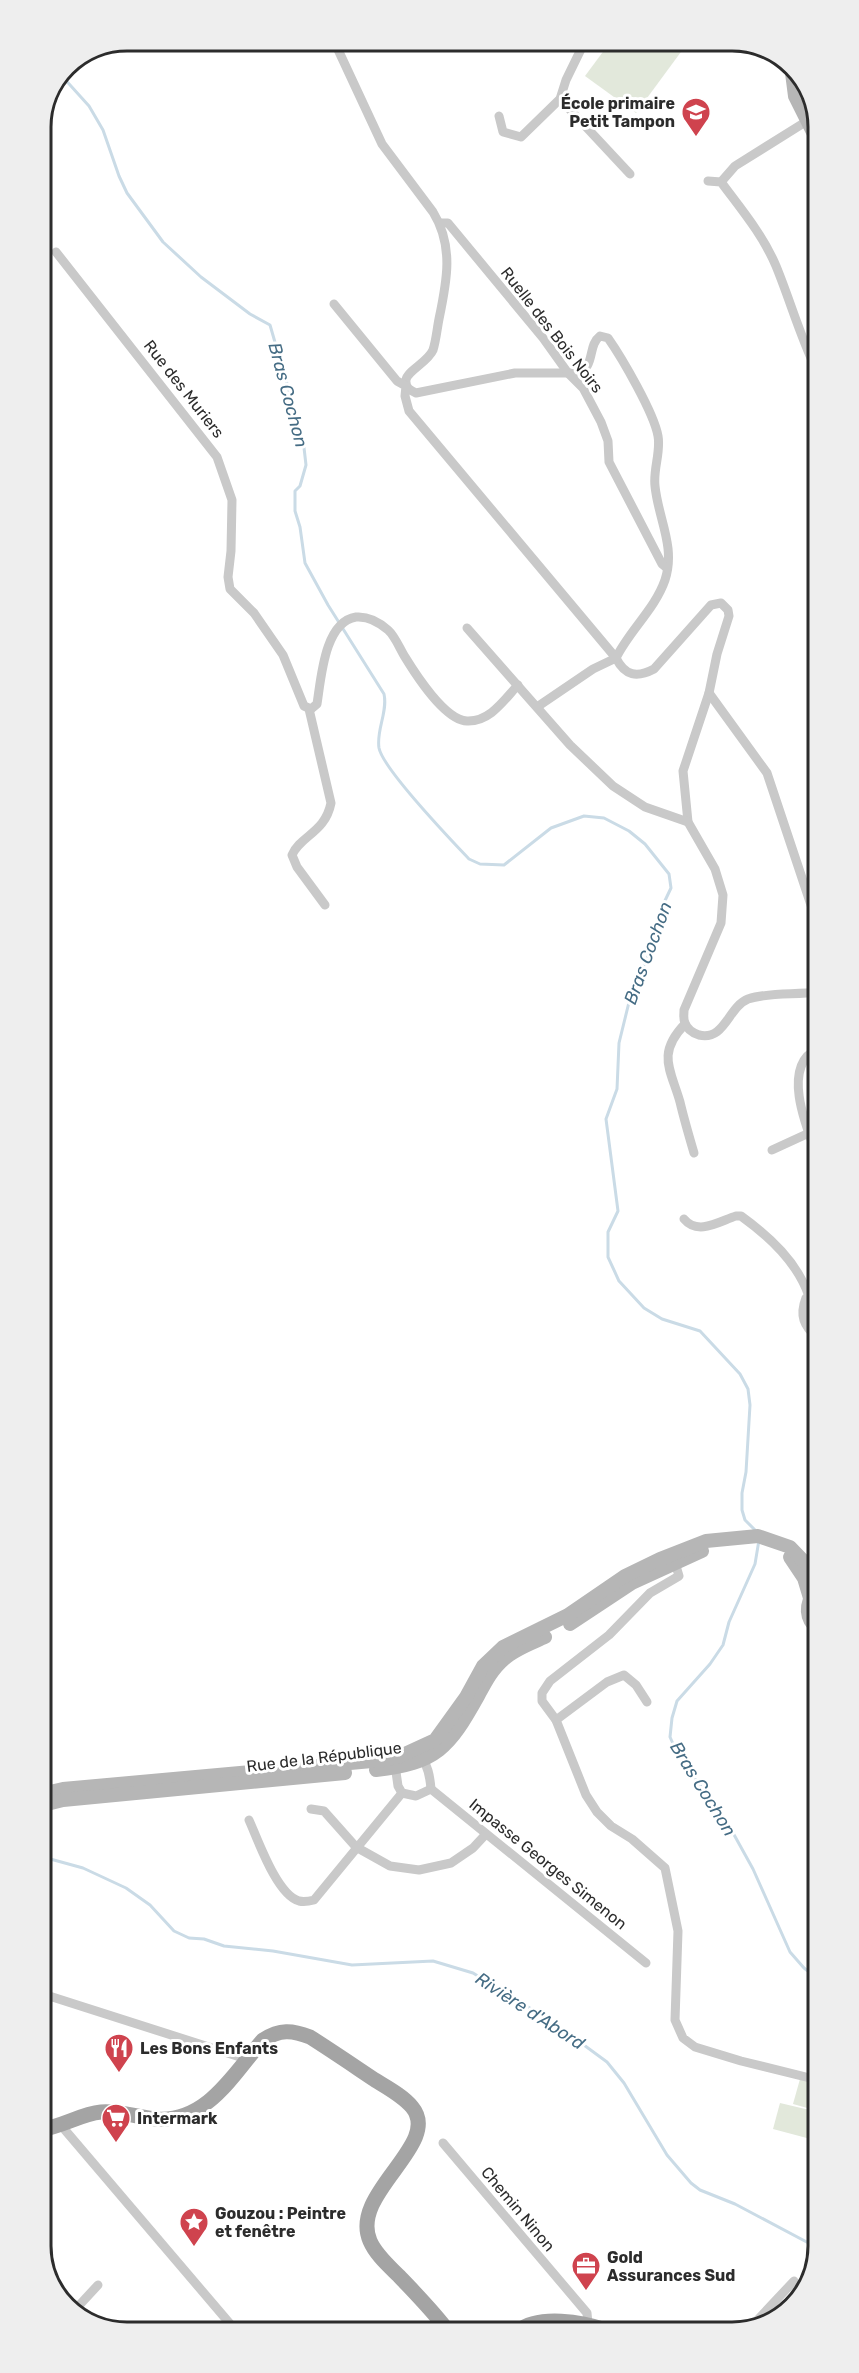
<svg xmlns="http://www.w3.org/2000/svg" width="859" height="2373" font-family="Rubik,sans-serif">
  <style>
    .green { fill: #e2e8db }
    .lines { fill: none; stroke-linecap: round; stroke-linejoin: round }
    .stream { stroke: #cadbe6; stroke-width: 3 }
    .street { stroke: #c9c9c9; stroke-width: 9 }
    .secondary { stroke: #b6b6b6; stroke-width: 14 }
    .primary { stroke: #a4a4a4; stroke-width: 15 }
    .labels { text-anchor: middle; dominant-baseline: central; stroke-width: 6; stroke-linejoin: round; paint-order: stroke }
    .poi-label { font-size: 16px; font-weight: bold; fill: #2c2c2c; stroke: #fff; text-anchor: start }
    .street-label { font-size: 16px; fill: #2c2c2c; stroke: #fff }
    .water-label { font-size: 18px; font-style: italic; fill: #456c84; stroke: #fff }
    .rim { fill: none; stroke: #2c2c2c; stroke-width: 3 }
  </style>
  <rect width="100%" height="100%" fill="#fff"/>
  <g class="green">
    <path d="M611 41H689L636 113 585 76Z"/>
    <path d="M800 2079 818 2083V2111L793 2104Z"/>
    <path d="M780 2103 818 2112V2141L773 2129Z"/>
  </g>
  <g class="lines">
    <g class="stream">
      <path d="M61 75 89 106 103 130 119 176 127 193 163 242 201 277 250 314 270 325 303 439 306 465 300 486 295 491V511L300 527 305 563 328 605 384 694C388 712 376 730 379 748 383 769 451 840 469 859L480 864 504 865 551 828 584 816 604 818 629 831 645 844 669 874 671 888 661 909 647 959 632 990 619 1043 617 1089 606 1119 618 1211 608 1232V1257L619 1281 644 1308 662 1319 700 1331 740 1374 748 1389 750 1405 746 1472 742 1493V1510L745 1520 757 1532"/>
      <path d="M759 1540 755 1564 729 1622 723 1645 710 1664 677 1701 672 1718 670 1737 678 1755 727 1822 753 1869 790 1952 804 1968 818 1979"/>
      <path d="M43 1857 83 1868 126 1888 150 1905 174 1931 189 1938 204 1939 224 1946 273 1951 352 1965 433 1961 473 1973 554 2023 607 2062 624 2083 667 2155 691 2183 700 2190 735 2204 818 2248"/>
    </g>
    <g class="street">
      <path d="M334 41 382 144 433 212C454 246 447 281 439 319 437 329 436 341 433 350 428 362 407 371 406 380 405 388 411 391 416 393L515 373H578C596 366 587 346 600 336L608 338C622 358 654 413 658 436 661 452 653 469 655 486 658 518 676 547 665 580 655 609 629 631 616 658 625 676 637 678 654 669L711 605 721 603 728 610 729 616 717 654 709 693 683 771 688 822 715 869 723 895 721 923 684 1010C684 1015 683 1019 685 1023 687 1029 693 1033 699 1035 725 1041 728 1007 748 999 769 992 795 995 817 992"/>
      <path d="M560 99 630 174"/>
      <path d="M499 116 503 132 521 137 560 99 566 80 585 41"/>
      <path d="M708 181 721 182C741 209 763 235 776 266 790 300 800 336 816 369"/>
      <path d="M721 182 735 166 815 116"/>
      <path d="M440 223H448L543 338 568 373 583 388 601 422 608 441 609 462 662 564 667 568"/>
      <path d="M56 252 217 457 232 500 231 551 228 577 230 589 254 613 283 655 304 706 311 709 317 704C321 680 324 622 356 617 368 616 379 622 388 630 395 636 400 649 405 657 416 675 445 720 467 721 490 722 504 700 518 685"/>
      <path d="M334 304 397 381 406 386 405 396 409 411 616 658 593 669 537 707"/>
      <path d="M467 628 570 745 613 786 645 807 688 822"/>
      <path d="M709 693 767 773 817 923"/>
      <path d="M309 709 331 803C325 833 301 835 292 855L297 867 325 905"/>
      <path d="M685 1024C656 1054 671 1070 680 1102 684 1119 689 1136 694 1153"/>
      <path d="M817 1049C781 1066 806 1127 817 1155"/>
      <path d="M772 1150 809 1133"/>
      <path d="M684 1219C698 1236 720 1221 736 1216H741C770 1237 797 1262 809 1296"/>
      <path d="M817 1295 806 1298C799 1316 804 1326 817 1338"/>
      <path d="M674 1559 679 1576 650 1593 609 1635 550 1681 542 1693V1701L556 1720 586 1795 597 1812 611 1826 632 1839 665 1868 678 1931 675 2020 683 2038 695 2047 741 2061 818 2080"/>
      <path d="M556 1720 607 1682 624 1675 636 1685 647 1702"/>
      <path d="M419 1756C428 1763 430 1777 431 1789"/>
      <path d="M395 1765 398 1786 402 1793 416 1796 431 1789"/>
      <path d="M431 1789 646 1963"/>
      <path d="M311 1809 324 1811 356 1847 390 1866 419 1870 451 1863 473 1848 486 1834"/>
      <path d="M249 1820C258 1840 277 1895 299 1901 304 1902 310 1901 314 1900L402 1793"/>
      <path d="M43 1994 240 2057 245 2061"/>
      <path d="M63 2124 65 2130 237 2332"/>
      <path d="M443 2143 587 2313 588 2324"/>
      <path d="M73 2312 98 2285"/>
      <path d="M749 2329 794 2281"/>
    </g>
    <g class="secondary">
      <path d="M791 65 795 96 816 138"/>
      <path d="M790 1557 804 1578 810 1598"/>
      <path d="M815 1592C805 1604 805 1619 818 1629"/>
      <path d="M570 1624 632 1583 702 1551"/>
      <path d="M376 1770C437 1763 449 1748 478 1696 485 1683 492 1669 504 1659 515 1649 532 1643 545 1637"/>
      <path d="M43 1797 50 1792 63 1789 383 1760 398 1757 435 1740 466 1697 483 1666 503 1647 568 1615 625 1576 660 1559 706 1541 758 1536 790 1547 818 1576"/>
      <path d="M43 1805 63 1800 345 1773"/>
      <path d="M43 1937 45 1945 43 1956"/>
    </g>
    <g class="primary">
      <path d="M43 2129C63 2126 81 2114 101 2112 120 2110 138 2118 156 2119 207 2123 234 2073 263 2040 280 2029 292 2030 310 2037 332 2051 354 2066 375 2080 388 2088 403 2096 412 2107 443 2144 349 2193 370 2241 376 2255 389 2266 399 2276 416 2294 433 2311 448 2331"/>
      <path d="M518 2331C539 2314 583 2322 606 2330"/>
    </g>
  </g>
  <defs>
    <g id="school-pin" transform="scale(1.5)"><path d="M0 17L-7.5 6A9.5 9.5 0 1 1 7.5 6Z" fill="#cf434e" stroke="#fff"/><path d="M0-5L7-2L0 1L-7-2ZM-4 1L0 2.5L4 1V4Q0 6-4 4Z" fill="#fff"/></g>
    <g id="restaurant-pin" transform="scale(1.5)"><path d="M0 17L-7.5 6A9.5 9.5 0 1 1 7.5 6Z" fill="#cf434e" stroke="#fff"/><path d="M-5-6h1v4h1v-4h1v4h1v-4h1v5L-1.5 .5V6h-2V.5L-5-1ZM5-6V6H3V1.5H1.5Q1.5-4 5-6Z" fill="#fff"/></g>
    <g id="supermarket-pin" transform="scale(1.5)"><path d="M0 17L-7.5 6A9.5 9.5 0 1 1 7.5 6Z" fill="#cf434e" stroke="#fff"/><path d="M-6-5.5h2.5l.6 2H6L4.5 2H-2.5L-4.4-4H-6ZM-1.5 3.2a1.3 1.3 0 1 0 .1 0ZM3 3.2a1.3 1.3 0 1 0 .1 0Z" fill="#fff"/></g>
    <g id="sight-pin" transform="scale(1.5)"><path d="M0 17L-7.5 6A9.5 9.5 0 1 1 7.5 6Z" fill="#cf434e" stroke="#fff"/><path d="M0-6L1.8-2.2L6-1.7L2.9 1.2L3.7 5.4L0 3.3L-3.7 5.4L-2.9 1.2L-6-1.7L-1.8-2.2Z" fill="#fff"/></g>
    <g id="office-pin" transform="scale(1.5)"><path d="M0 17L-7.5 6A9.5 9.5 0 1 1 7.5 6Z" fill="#cf434e" stroke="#fff"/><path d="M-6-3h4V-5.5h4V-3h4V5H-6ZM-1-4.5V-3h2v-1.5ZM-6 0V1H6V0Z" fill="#fff"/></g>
  </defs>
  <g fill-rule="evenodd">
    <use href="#school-pin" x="696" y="112"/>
    <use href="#restaurant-pin" x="119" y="2048"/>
    <use href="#supermarket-pin" x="116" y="2118"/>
    <use href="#sight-pin" x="194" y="2222"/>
    <use href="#office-pin" x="586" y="2266"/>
  </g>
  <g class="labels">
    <g class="poi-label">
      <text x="675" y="103" text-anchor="end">École primaire<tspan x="675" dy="18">Petit Tampon</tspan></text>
      <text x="140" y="2048">Les Bons Enfants</text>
      <text x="137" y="2118">Intermark</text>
      <text x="215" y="2213">Gouzou : Peintre<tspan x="215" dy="18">et fenêtre</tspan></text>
      <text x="607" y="2257">Gold<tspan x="607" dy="18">Assurances Sud</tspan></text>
    </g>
    <g class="street-label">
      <text transform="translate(552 330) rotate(52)">Ruelle des Bois Noirs</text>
      <text transform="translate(184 389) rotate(52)">Rue des Muriers</text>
      <text transform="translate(324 1757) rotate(-7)">Rue de la République</text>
      <text transform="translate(548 1864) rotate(39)">Impasse Georges Simenon</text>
      <text transform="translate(518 2209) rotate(50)">Chemin Ninon</text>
    </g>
    <g class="water-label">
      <text transform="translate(288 395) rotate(75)">Bras Cochon</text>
      <text transform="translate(648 953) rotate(-70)">Bras Cochon</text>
      <text transform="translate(703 1789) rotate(58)">Bras Cochon</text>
      <text transform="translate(530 2011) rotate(33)">Rivière d'Abord</text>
    </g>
  </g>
  <path d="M0 0H859V2373H0ZM127 51H732A76 76 0 0 1 808 127V2246A76 76 0 0 1 732 2322H127A76 76 0 0 1 51 2246V127A76 76 0 0 1 127 51Z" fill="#eee" fill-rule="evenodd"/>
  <path class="rim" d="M127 51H732A76 76 0 0 1 808 127V2246A76 76 0 0 1 732 2322H127A76 76 0 0 1 51 2246V127A76 76 0 0 1 127 51Z"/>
</svg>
